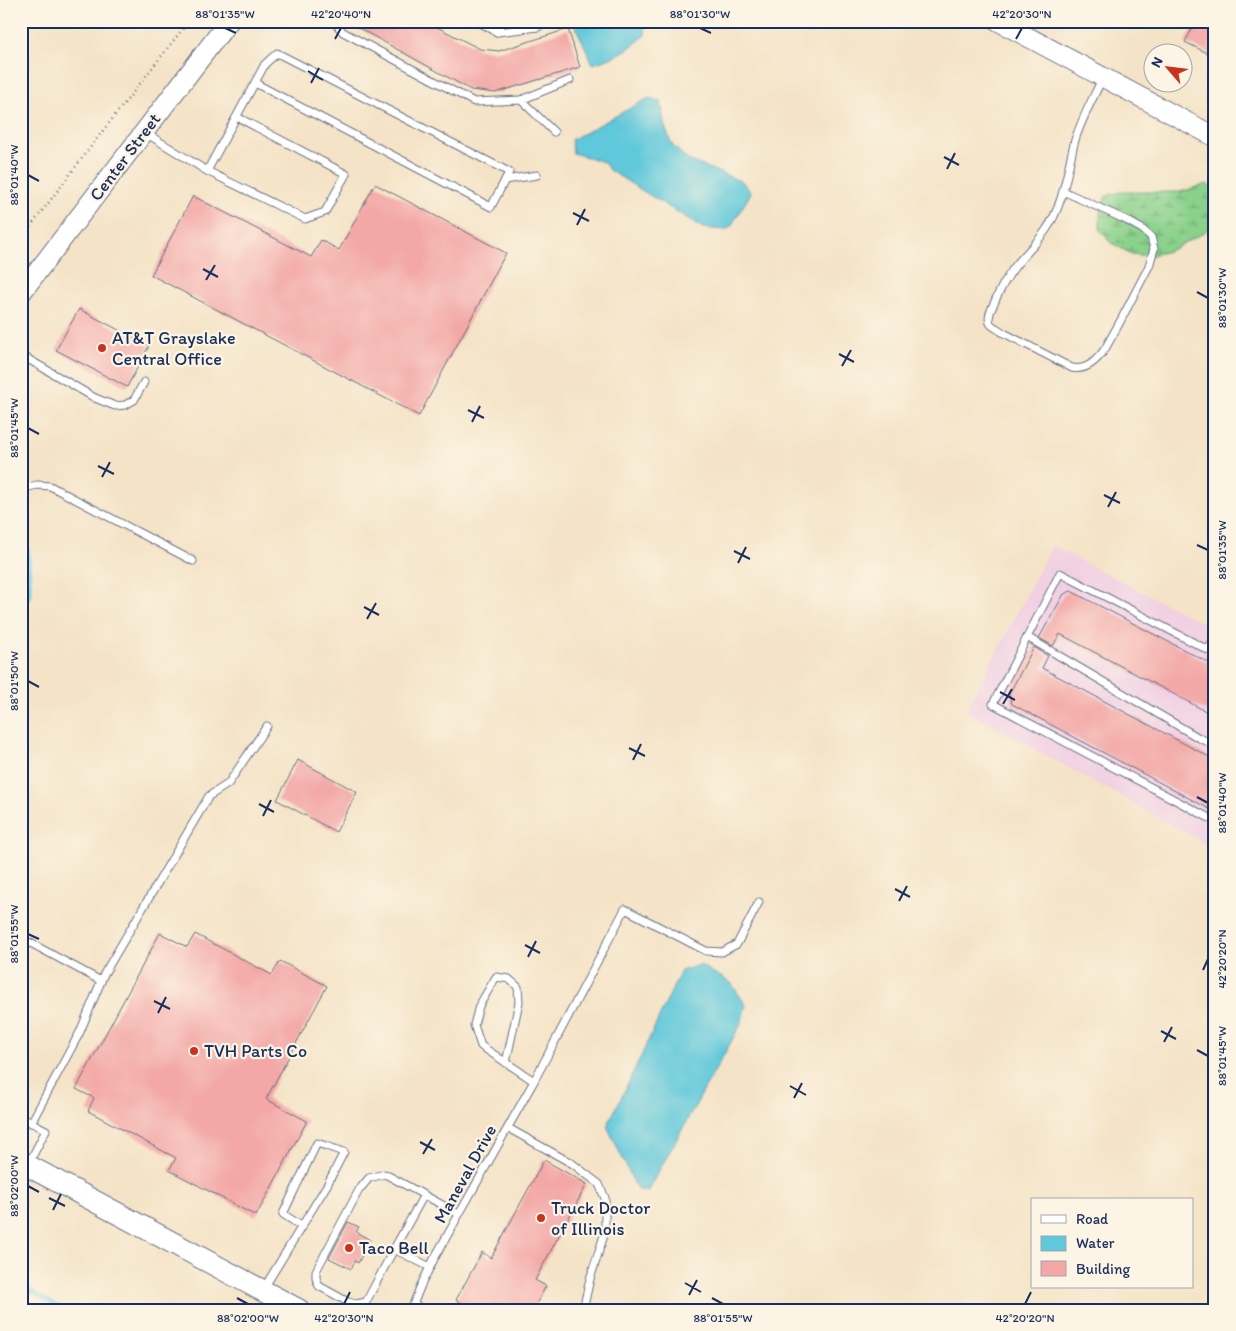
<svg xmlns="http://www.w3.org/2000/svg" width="1236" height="1331" font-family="Itim,sans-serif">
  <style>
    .built { fill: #f1d0e3 }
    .wetland { fill: url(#wetland-marsh); stroke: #528074 }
    .water { fill: #5fc8da; stroke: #3d7c9c }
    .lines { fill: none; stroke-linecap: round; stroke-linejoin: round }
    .stream { stroke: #5fc8da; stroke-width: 4 }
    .building { fill: #f3a7a6 }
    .lane-casing { stroke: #676e82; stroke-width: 9 }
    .secondary-casing { stroke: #676e82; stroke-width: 21 }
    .primary-casing { stroke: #676e82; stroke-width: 23 }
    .path { stroke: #676e82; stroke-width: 2.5; stroke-dasharray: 1 4; stroke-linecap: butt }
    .lane { stroke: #fff; stroke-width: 7 }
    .secondary { stroke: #fff; stroke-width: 19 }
    .primary { stroke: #fff; stroke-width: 21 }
    .ticks { fill: none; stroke: #1b2f5e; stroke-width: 2 }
    .poi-dot { fill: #c8321e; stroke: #fcf5e5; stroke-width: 2 }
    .labels { text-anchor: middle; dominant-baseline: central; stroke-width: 4.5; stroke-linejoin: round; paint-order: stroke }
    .street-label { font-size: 18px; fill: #1b2f5e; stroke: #fcf5e5 }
    .poi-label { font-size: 18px; fill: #1b2f5e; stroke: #fcf5e5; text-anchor: start }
    .neatline { fill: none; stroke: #1b2f5e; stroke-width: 2 }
    .ticks-label { font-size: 12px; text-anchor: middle; fill: #1b2f5e }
  </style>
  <defs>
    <pattern id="wetland-marsh" width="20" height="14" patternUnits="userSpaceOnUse" patternTransform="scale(1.25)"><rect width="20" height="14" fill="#8ad18b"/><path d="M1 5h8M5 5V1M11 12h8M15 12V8" fill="none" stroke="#70aa75"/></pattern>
  </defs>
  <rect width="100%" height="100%" fill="#fcf5e5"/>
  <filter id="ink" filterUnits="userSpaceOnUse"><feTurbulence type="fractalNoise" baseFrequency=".02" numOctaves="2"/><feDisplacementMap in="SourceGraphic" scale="10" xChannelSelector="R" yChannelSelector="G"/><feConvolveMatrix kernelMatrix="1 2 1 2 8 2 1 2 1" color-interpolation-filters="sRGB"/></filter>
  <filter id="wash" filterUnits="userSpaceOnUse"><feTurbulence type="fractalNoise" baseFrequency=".0096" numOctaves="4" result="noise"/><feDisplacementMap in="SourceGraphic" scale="20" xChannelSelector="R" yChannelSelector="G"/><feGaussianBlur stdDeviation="1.12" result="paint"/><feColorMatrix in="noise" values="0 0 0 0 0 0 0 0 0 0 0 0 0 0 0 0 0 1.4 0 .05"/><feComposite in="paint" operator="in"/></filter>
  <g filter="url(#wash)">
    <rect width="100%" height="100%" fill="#f4e3c6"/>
    <path class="built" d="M1052 546 1207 625 1215 612V849L966 711Z"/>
    <path class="wetland" d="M1207 184 1215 190V218L1205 232 1169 251 1148 256 1132 254 1111 243 1100 230V208L1106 196 1120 192H1180Z"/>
    <g class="water">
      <path d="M573 21H646L645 35C629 50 615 58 593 64Z"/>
      <path d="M649 98 661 101 664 124 672 145 688 160 743 182 751 193 731 226 726 230 703 228 609 170 604 162 573 153 571 140Z"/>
      <path d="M700 965 731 983 746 1005 741 1024 647 1192 637 1189 607 1126 626 1088 681 971Z"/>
    </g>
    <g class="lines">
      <g class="stream">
        <path d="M21 540 28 550 30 593 21 617"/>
        <path d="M21 1286 64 1310"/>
      </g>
    </g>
    <g id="blocks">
      <g class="building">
        <path d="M346 21H425L480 49 499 51 568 29 580 67 495 93 471 90Z"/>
        <path d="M1196 21H1215V57L1185 42Z"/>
        <path d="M375 184 506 253 419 416 151 275 193 196 311 257 321 240 339 250Z"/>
        <path d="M79 309 149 346 127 387 56 350Z"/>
        <path d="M1071 591 1215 666V716L1060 634 1053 646 1039 638 1064 594Z"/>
        <path d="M1034 647 1048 656 1042 668 1215 760V812L1012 704 1009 694Z"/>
        <path d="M298 760 357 792 336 832 277 800Z"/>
        <path d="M160 933 187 947 195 934 272 975 280 961 327 986 266 1099 307 1121 256 1216 169 1170 176 1158 88 1111 94 1098 76 1089Z"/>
        <path d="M544 1160 587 1184 535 1280 546 1286 533 1310H473L456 1300 482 1252 491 1258Z"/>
        <path d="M348 1222 359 1227 356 1232 370 1240 358 1263 355 1261 351 1269 329 1258Z"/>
      </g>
    </g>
  </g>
  <g filter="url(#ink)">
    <use href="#blocks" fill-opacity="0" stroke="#676e82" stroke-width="1"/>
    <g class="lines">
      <g class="lane-casing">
        <g id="lane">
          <path d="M337 21 336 24 343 32 474 102 521 100 554 132"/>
          <path d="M477 21 497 32 538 27 545 21"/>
          <path d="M497 32 503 21"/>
          <path d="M255 83 491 207 505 180"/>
          <path d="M521 100 570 80"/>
          <path d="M144 132 207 171 265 64 277 53 509 172 505 180 537 175"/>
          <path d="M207 171 305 219 325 212 346 174 237 117"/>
          <path d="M1063 191 1126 220 1142 229 1151 237 1154 249 1149 266 1121 320 1105 349C1097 360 1087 371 1072 368L1002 332C999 329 992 327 990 323 988 318 990 312 992 308 998 293 1006 278 1016 265 1026 253 1037 243 1046 230 1064 205 1067 169 1075 140 1082 118 1093 98 1103 77"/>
          <path d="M21 355 95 398 115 406 125 405 134 400 144 382"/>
          <path d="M21 489 37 485 50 486 193 561"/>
          <path d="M1027 637 1199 738 1215 745"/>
          <path d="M1215 638 1208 650 1060 573 993 704 1215 821"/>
          <path d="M21 939 25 940 101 981"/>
          <path d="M506 1063 519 1002 518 987 509 979 496 977 479 1006 474 1025 481 1046 534 1081"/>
          <path d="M21 1117 46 1130 29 1163"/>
          <path d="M31 1123 80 1032 104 974 209 796 228 784 267 726"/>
          <path d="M508 1128 573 1164 599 1184 605 1198V1232L590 1279 583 1310"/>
          <path d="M424 1195 385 1174 369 1178 359 1190 316 1271V1278L319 1286 348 1302 356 1304 366 1302 394 1249 430 1267"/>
          <path d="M394 1249 424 1195 459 1214"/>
          <path d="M264 1288 327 1185 344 1152 317 1143 283 1214 301 1226"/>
          <path d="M414 1304 424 1310"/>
          <path d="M411 1310 421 1285 434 1259 534 1081 625 909 706 951 722 952 737 944 759 902"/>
        </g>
      </g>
      <g class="secondary-casing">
        <g id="secondary">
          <path d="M998 21 1215 137"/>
          <path d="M21 293 229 21"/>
        </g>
      </g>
      <g class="primary-casing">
        <path id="primary" d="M21 1162 299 1310"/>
      </g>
      <path class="path" d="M21 239 102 132 189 21"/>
      <use href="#lane" class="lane"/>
      <use href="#secondary" class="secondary"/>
      <use href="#primary" class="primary"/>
    </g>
  </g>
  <path class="ticks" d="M225 28 236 33M700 28 711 33M335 39 341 28M1016 39 1022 28M308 71 323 80M311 83 319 68M944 157 959 165M947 169 955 153M28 175 39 181M573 213 589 221M577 225 585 209M203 269 218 277M206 280 215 265M1197 292 1208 298M839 354 854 362M842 366 851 350M468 410 484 418M472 422 480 406M28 428 39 434M98 466 114 474M102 477 110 462M1104 495 1120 503M1108 507 1116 492M1197 545 1208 550M734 551 750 559M738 563 746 547M364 607 379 615M367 619 376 603M28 681 39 687M1000 692 1015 700M1003 704 1012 689M629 748 645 756M633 760 641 744M1197 797 1208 803M259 804 274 812M263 816 271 800M895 889 910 897M899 901 907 886M28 934 39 939M525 945 540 953M528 957 536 941M1203 970 1208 959M154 1001 170 1009M158 1013 166 997M1161 1031 1176 1039M1164 1042 1172 1027M1197 1050 1208 1056M790 1086 806 1095M794 1098 802 1083M420 1142 435 1150M423 1154 432 1139M28 1186 39 1192M49 1198 65 1206M53 1210 61 1194M685 1283 701 1292M689 1295 697 1280M237 1298 248 1304M712 1298 723 1304M344 1304 350 1292M1025 1304 1031 1292"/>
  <g class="poi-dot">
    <circle cx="102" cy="348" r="5"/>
    <circle cx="194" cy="1051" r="5"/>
    <circle cx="541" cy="1218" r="5"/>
    <circle cx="349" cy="1248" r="5"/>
  </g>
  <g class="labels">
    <g class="street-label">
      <text transform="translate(125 157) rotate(-53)">Center Street</text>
      <text transform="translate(465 1174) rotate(-61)">Maneval Drive</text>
    </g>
    <g class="poi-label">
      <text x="112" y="338">AT&amp;T Grayslake<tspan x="112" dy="21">Central Office</tspan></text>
      <text x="204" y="1051">TVH Parts Co</text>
      <text x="551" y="1208">Truck Doctor<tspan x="551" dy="21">of Illinois</tspan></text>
      <text x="359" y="1248">Taco Bell</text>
    </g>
  </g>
  <rect width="1236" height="1331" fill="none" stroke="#fcf5e5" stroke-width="55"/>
  <rect x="1031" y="1198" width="162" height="90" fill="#fcf5e5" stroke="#a2a6af"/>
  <rect x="1041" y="1215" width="25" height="8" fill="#ffffff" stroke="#a2a6af"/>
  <text x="1076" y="1224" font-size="15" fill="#1b2f5e">Road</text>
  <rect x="1041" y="1236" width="25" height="15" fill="#5fc8da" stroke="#a2a6af"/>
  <text x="1076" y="1248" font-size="15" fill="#1b2f5e">Water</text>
  <rect x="1041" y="1261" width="25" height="15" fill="#f3a7a6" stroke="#a2a6af"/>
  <text x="1076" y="1274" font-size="15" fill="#1b2f5e">Building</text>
  <g transform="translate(1168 68) rotate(298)"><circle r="24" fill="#fcf5e5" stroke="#a2a6af"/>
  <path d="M0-4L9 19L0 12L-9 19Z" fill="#c8321e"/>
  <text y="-8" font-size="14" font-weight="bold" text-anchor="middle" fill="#1b2f5e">N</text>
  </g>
  <rect x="28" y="28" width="1180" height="1276" class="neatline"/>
  <g class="ticks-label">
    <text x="225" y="18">88°01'35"W</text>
    <text x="341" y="18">42°20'40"N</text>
    <text x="700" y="18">88°01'30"W</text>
    <text x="1022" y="18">42°20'30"N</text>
    <text transform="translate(14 175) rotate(-90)" y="4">88°01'40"W</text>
    <text transform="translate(1222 298) rotate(-90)" y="4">88°01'30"W</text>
    <text transform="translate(14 428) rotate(-90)" y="4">88°01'45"W</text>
    <text transform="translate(1222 550) rotate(-90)" y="4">88°01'35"W</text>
    <text transform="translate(14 681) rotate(-90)" y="4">88°01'50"W</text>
    <text transform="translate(1222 803) rotate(-90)" y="4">88°01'40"W</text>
    <text transform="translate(14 934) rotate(-90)" y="4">88°01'55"W</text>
    <text transform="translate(1222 959) rotate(-90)" y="4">42°20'20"N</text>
    <text transform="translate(1222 1056) rotate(-90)" y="4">88°01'45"W</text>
    <text transform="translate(14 1186) rotate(-90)" y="4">88°02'00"W</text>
    <text x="248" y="1322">88°02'00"W</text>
    <text x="344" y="1322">42°20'30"N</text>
    <text x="723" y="1322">88°01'55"W</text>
    <text x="1025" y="1322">42°20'20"N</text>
  </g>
</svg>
